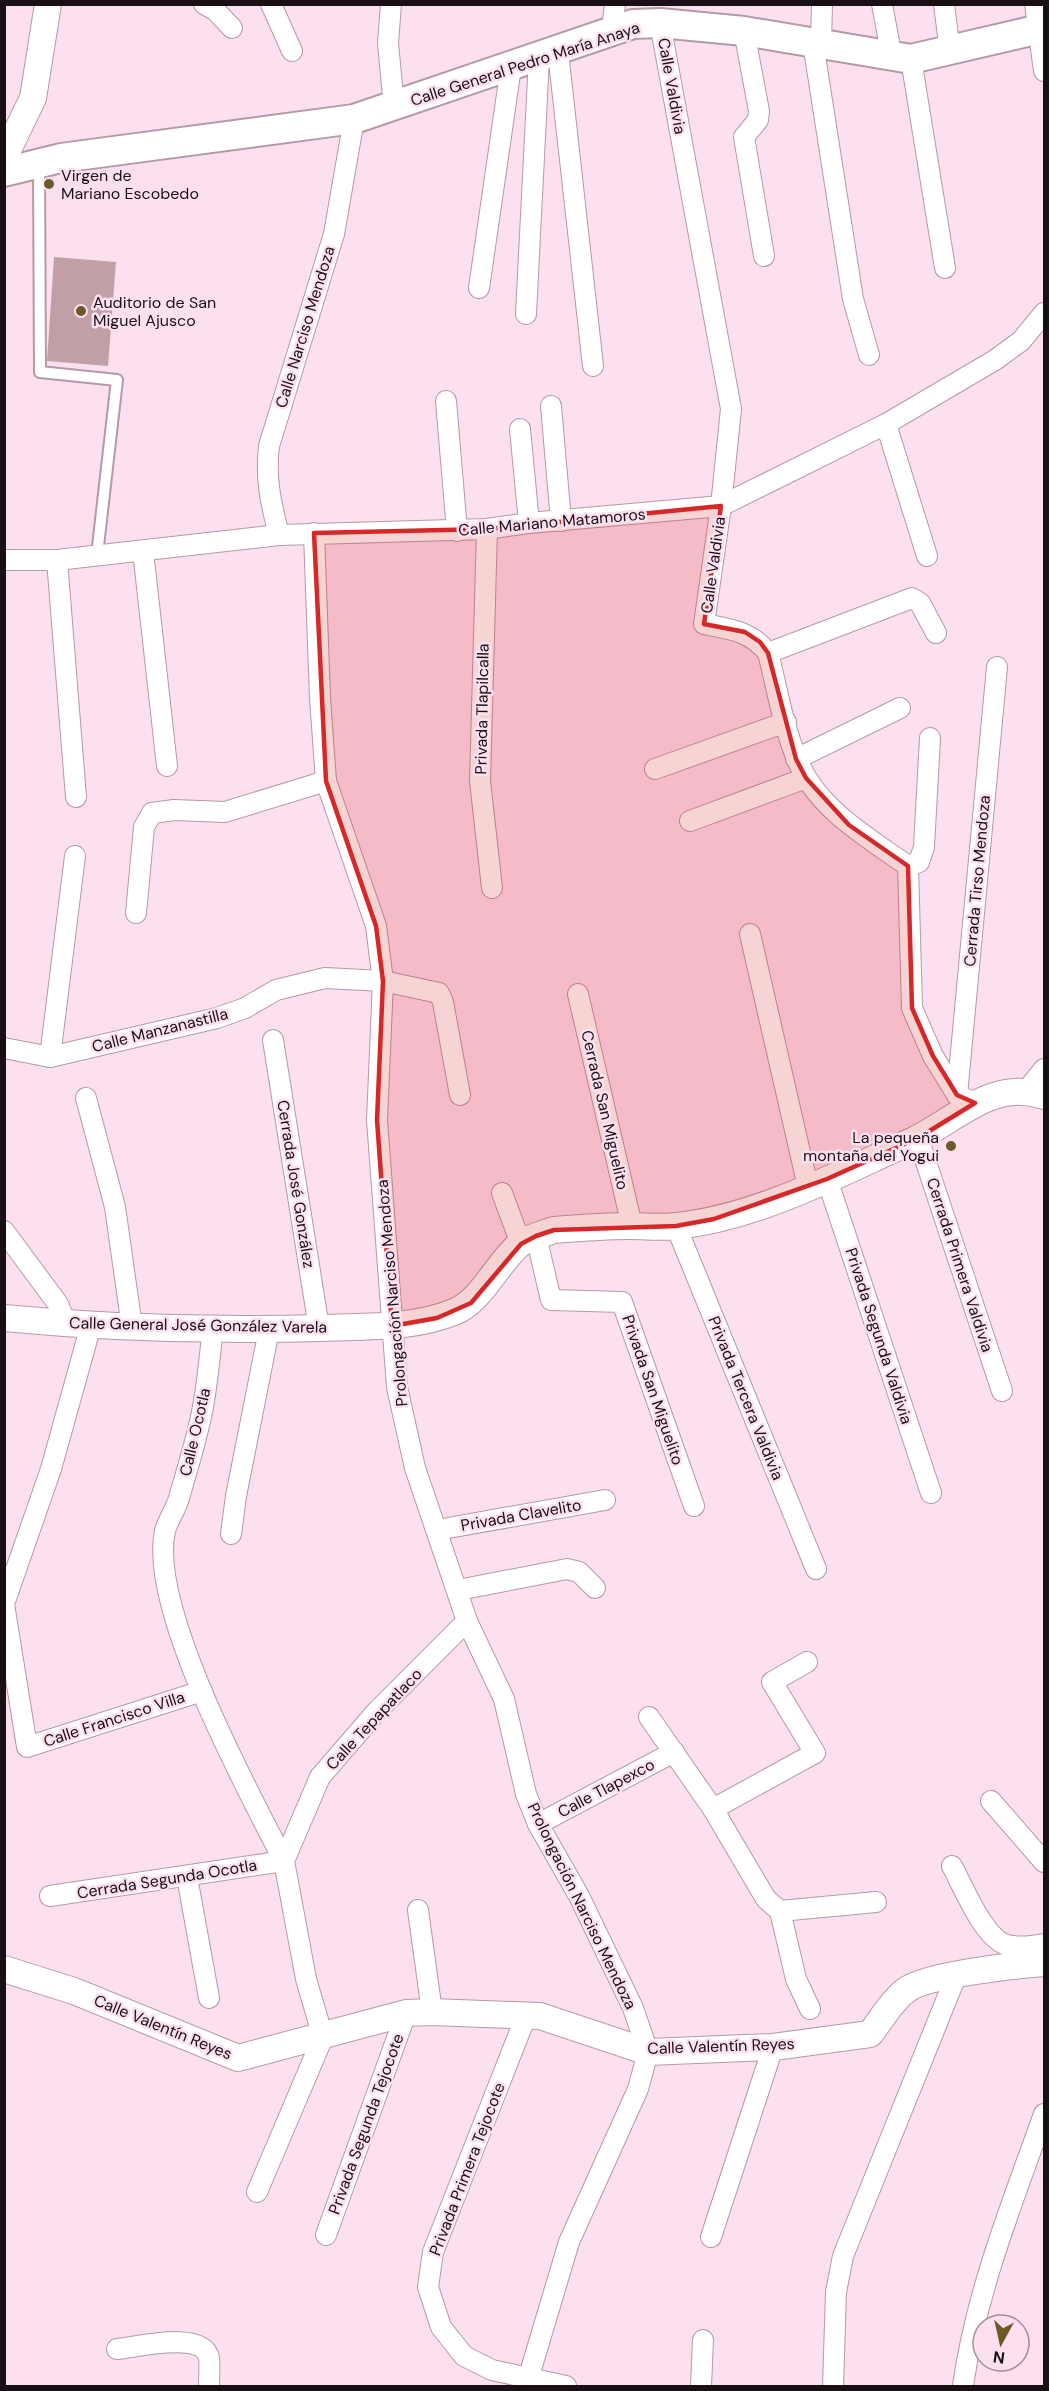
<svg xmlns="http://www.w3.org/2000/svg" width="1049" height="2391" font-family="'DM Sans',sans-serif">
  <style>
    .building { fill: #c0a0a6 }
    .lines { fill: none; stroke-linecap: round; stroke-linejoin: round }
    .service-casing { stroke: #b499a8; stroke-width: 14 }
    .minor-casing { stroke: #b499a8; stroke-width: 22 }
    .tertiary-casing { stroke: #b499a8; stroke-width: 28 }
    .secondary-casing { stroke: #b499a8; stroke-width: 32 }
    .service { stroke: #fff; stroke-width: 10 }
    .minor { stroke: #fff; stroke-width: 20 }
    .tertiary { stroke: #fff; stroke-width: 26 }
    .secondary { stroke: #fff; stroke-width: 28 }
    .marked { fill: #d62828; fill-opacity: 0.2; stroke: #d62828; stroke-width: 4.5; stroke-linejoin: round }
    .poi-dot { fill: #6c5b29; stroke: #fde0f0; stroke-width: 2 }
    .labels { text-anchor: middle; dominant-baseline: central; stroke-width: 5; stroke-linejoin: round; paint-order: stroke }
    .street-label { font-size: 16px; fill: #191015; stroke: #fde0f0 }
    .poi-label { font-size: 16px; fill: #191015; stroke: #fde0f0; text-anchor: start }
  </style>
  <rect width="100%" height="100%" fill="#fde0f0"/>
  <path class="building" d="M54 257 116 262 108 366 47 361Z"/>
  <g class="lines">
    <g class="service-casing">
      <path id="service" d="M39 166 40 372 117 380 97 555"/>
    </g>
    <g class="minor-casing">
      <g id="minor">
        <path d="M204 4 215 10 232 28"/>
        <path d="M271 4 292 51"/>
        <path d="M391 4 388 43 394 107"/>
        <path d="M882 4 892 58"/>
        <path d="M944 4 950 52"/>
        <path d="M1035 4 1044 71"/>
        <path d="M660 23 731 409 721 506 704 624C730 629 751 631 768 653 777 688 783 726 797 759 816 808 867 837 908 866L912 1008 933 1056 957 1095 975 1103"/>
        <path d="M612 31 615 4"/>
        <path d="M744 31 759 111 758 120 744 137 764 256"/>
        <path d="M813 43 853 299 869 355"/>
        <path d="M821 44 822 4"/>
        <path d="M558 52 593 366"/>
        <path d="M911 59 945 268"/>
        <path d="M479 288 511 67"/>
        <path d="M526 314 539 58"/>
        <path d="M446 401 457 531"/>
        <path d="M551 406 561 521"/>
        <path d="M886 424 927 556"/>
        <path d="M520 429 529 523"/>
        <path d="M487 529 480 781 492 888"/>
        <path d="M314 533 320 698 326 781 376 926 383 981 377 1120 397 1387 415 1468 467 1621 504 1699 526 1794 538 1824 579 1896 633 2008 648 2052 638 2089 569 2242 526 2386"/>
        <path d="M279 535C271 504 265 478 269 446L334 234 354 119"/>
        <path d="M143 551 167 766"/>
        <path d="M4 560H57L279 535 487 529 529 523 721 506 886 424 995 360 1021 341 1044 313"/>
        <path d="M57 560 76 797"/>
        <path d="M768 653 912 598 920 603 936 633"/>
        <path d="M796 759 900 708"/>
        <path d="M655 769 786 722"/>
        <path d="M690 821 806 778"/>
        <path d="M908 866 919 862 924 847 930 738"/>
        <path d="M136 913 144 827 152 813 174 810 225 812 326 781"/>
        <path d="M750 934 808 1187"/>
        <path d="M578 994 632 1226"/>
        <path d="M273 1040 319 1328"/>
        <path d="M4 1048 50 1057 217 1018 245 1008 276 990 325 978 383 981 439 993 443 1002 460 1095"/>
        <path d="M50 1057 75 856"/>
        <path d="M1027 1090 1044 1069"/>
        <path d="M957 1095 997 667"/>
        <path d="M86 1098 115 1207 132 1327"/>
        <path d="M918 1138 1002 1391"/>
        <path d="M827 1179 931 1493"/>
        <path d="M502 1193 521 1244"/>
        <path d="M676 1226 816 1569"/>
        <path d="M4 1231 58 1304 66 1324"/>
        <path d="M536 1236 551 1300 622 1302 694 1506"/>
        <path d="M437 1530 605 1500"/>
        <path d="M231 1534 236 1496 269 1330"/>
        <path d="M458 1590 567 1569 579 1572 595 1588"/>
        <path d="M4 1604 27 1747 202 1691"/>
        <path d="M4 1604 51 1469 91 1325"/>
        <path d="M649 1717 713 1809 766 1899 780 1911 796 1979 810 2009"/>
        <path d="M991 1801 1044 1862"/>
        <path d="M713 1809 815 1753 772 1682 807 1662"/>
        <path d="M538 1824 674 1752"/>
        <path d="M952 1866C963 1886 984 1939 1007 1945 1020 1948 1032 1946 1044 1944"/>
        <path d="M187 1877 209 1998"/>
        <path d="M50 1896 284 1861C248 1791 148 1607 165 1531 168 1520 176 1509 179 1498 188 1466 199 1433 204 1401 208 1377 210 1353 213 1329"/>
        <path d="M418 1910 432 2012"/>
        <path d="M780 1911 876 1902"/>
        <path d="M526 2016 433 2252 428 2287 441 2327 464 2356 492 2370 566 2386"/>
        <path d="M257 2192 323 2037 306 1979 284 1861 320 1777 377 1711 467 1621"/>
        <path d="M326 2235 406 2013"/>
        <path d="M711 2237 773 2047"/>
        <path d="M117 2349C138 2347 203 2330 209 2358 210 2367 209 2378 209 2386"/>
        <path d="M701 2386 703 2340"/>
        <path d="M833 2386 836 2292 843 2256 956 1976"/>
        <path d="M963 2386C976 2292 1012 2204 1044 2114"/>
      </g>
    </g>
    <g class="tertiary-casing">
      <g id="tertiary">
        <path d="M4 158 33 98 48 4"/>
        <path d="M4 1318C109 1328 214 1331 319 1328 364 1326 412 1329 454 1312 481 1302 497 1263 520 1244 529 1237 543 1234 554 1230 579 1228 605 1226 631 1226 646 1226 662 1228 677 1226 759 1217 838 1174 912 1141 955 1121 992 1078 1044 1096"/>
        <path d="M4 1969 74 1991 238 2058 406 2013 432 2012 540 2016 648 2052 773 2047 870 2034C881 2020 891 2002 905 1991 923 1975 1017 1965 1044 1963"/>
      </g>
    </g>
    <g class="secondary-casing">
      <path id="secondary" d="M4 172 61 158 354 119 633 24 660 23 744 31 911 59 1044 28"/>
    </g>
    <use href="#service" class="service"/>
    <use href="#minor" class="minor"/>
    <use href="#tertiary" class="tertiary"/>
    <use href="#secondary" class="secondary"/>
  </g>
  <path class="marked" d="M721 506 704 624 745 632 760 642 768 653 796 759 806 778 849 825 908 866 912 1008 933 1056 957 1095 975 1103 918 1138 827 1179 714 1219 676 1226 554 1230 536 1236 521 1244 471 1303 437 1318 392 1326 377 1120 383 981 376 926 326 781 314 533 487 529Z"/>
  <g class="poi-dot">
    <circle cx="49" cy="184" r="6"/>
    <circle cx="81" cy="311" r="6"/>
    <circle cx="951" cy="1146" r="6"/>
  </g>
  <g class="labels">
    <g class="street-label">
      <text transform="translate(525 64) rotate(-18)">Calle General Pedro María Anaya</text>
      <text transform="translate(672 86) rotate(80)">Calle Valdivia</text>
      <text transform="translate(305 327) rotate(-73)">Calle Narciso Mendoza</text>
      <text transform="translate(552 522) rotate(-5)">Calle Mariano Matamoros</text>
      <text transform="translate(713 565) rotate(-82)">Calle Valdivia</text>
      <text transform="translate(482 709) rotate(-89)">Privada Tlapilcalla</text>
      <text transform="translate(977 881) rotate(-85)">Cerrada Tirso Mendoza</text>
      <text transform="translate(160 1030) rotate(-14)">Calle Manzanastilla</text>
      <text transform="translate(605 1110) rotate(77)">Cerrada San Miguelito</text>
      <text transform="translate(296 1184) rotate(81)">Cerrada José González</text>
      <text transform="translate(960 1265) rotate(72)">Cerrada Primera Valdivia</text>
      <text transform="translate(392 1293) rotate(-95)">Prolongación Narciso Mendoza</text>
      <text transform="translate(198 1325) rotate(1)">Calle General José González Varela</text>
      <text transform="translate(879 1336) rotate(72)">Privada Segunda Valdivia</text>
      <text transform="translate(653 1390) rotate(71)">Privada San Miguelito</text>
      <text transform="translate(746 1398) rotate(68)">Privada Tercera Valdivia</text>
      <text transform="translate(195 1432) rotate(-77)">Calle Ocotla</text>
      <text transform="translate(521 1515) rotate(-10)">Privada Clavelito</text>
      <text transform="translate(114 1719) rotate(-18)">Calle Francisco Villa</text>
      <text transform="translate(374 1719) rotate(-47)">Calle Tepapatlaco</text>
      <text transform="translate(606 1788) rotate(-28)">Calle Tlapexco</text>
      <text transform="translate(167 1879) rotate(-9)">Cerrada Segunda Ocotla</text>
      <text transform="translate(582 1906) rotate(64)">Prolongación Narciso Mendoza</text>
      <text transform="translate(163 2027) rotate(22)">Calle Valentín Reyes</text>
      <text transform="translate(721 2046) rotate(-2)">Calle Valentín Reyes</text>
      <text transform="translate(366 2124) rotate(-70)">Privada Segunda Tejocote</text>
      <text transform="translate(467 2169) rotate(-69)">Privada Primera Tejocote</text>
    </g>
    <g class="poi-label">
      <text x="61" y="175">Virgen de<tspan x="61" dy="18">Mariano Escobedo</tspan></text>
      <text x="93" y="302">Auditorio de San<tspan x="93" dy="18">Miguel Ajusco</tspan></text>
      <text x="939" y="1137" text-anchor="end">La pequeña<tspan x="939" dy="18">montaña del Yogui</tspan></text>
    </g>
  </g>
  <rect width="1049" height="2391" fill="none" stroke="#191015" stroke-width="12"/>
  <g transform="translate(1001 2343) rotate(188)"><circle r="28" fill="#fde0f0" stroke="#a28d98" stroke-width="1.5"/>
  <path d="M0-4.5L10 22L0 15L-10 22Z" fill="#6c5b29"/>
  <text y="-9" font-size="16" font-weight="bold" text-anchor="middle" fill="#191015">N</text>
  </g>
</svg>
